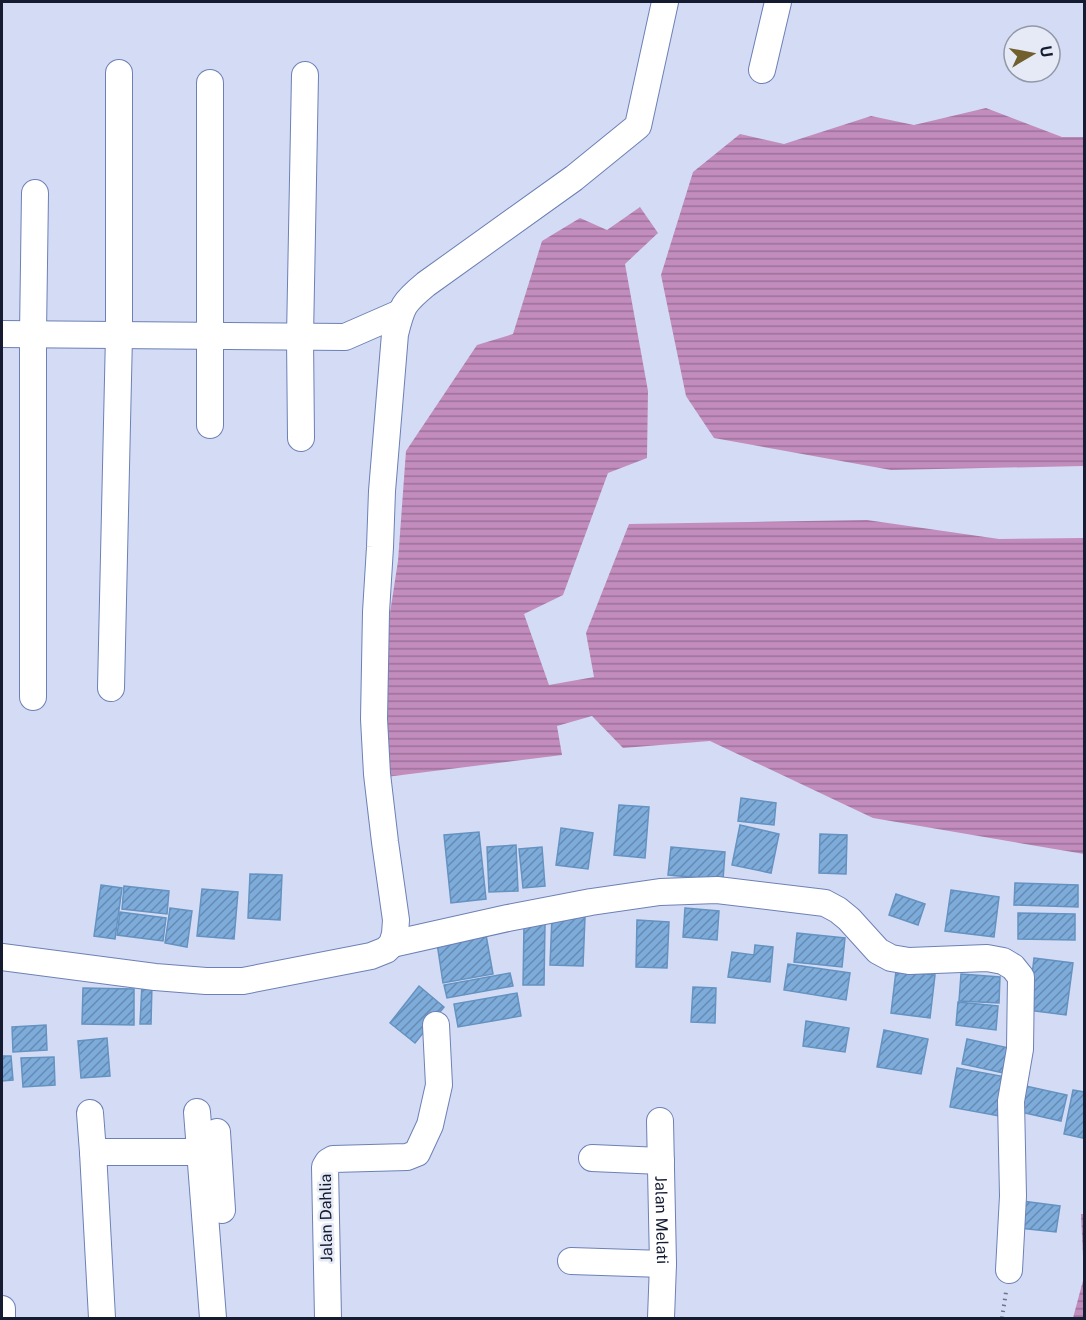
<svg xmlns="http://www.w3.org/2000/svg" width="1086" height="1320" font-family="'Public Sans',sans-serif">
  <style>
    .water { fill: url(#water-rules) }
    .building { fill: url(#building-hatch); stroke: #6592c0; stroke-width: 1.5 }
    .lines { fill: none; stroke-linecap: round; stroke-linejoin: round }
    .street-casing { stroke: #6d80b6; stroke-width: 28 }
    .path { stroke: #6c738a; stroke-width: 4; stroke-dasharray: 1.5 4.5; stroke-linecap: butt }
    .street { stroke: #fff; stroke-width: 26 }
    .labels { text-anchor: middle; dominant-baseline: central; stroke-width: 5; stroke-linejoin: round; paint-order: stroke }
    .street-label { font-size: 16px; fill: #151c32; stroke: #e5eaf6 }
  </style>
  <defs>
    <pattern id="water-rules" width="6" height="5" patternUnits="userSpaceOnUse" patternTransform="scale(1.5)"><rect width="6" height="5" fill="#c28cbd"/><path d="M0 2.5h6" fill="none" stroke="#9c729a"/></pattern>
    <pattern id="building-hatch" width="6" height="6" patternUnits="userSpaceOnUse" patternTransform="scale(1.5)"><rect width="6" height="6" fill="#7dacdb"/><path d="M-1 1l2-2M0 6l6-6M5 7l2-2" fill="none" stroke="#658bb2"/></pattern>
  </defs>
  <rect width="100%" height="100%" fill="#d3dcf4"/>
  <g class="water">
    <path d="M986 108 1062 137H1084V466L891 470 714 438 686 396 661 275 693 172 740 134 784 144 871 116 914 125Z"/>
    <path d="M640 207 658 233 625 264 648 391 647 458 608 473 563 595 524 614 549 685 594 677 586 633 629 524 867 520 999 539 1084 538V854L873 818 710 741 623 748 592 716 557 726 562 755 386 777V639L398 561 406 451 477 345 513 334 542 241 580 218 607 230Z"/>
    <path d="M1081 1214H1084V1318H1073L1084 1277Z"/>
  </g>
  <g class="building">
    <path d="M741 798 776 803 774 825 738 821Z"/>
    <path d="M619 805 649 807 645 858 614 855Z"/>
    <path d="M740 825 779 834 771 873 732 865Z"/>
    <path d="M561 828 593 833 588 869 556 865Z"/>
    <path d="M479 832 486 899 451 903 444 835Z"/>
    <path d="M820 834 847 835 846 874 819 873Z"/>
    <path d="M516 845 518 891 489 892 487 847Z"/>
    <path d="M542 847 545 886 523 888 519 849Z"/>
    <path d="M671 847 725 852 723 880 668 875Z"/>
    <path d="M250 874 282 875 280 920 248 918Z"/>
    <path d="M1015 883 1078 885V907L1014 905Z"/>
    <path d="M101 885 122 888 115 939 94 936Z"/>
    <path d="M124 886 169 891 167 914 122 909Z"/>
    <path d="M202 889 238 892 234 939 197 936Z"/>
    <path d="M951 890 999 897 994 937 945 931Z"/>
    <path d="M896 894 925 904 918 925 889 915Z"/>
    <path d="M170 908 192 911 187 947 165 943Z"/>
    <path d="M685 908 719 911 717 940 683 937Z"/>
    <path d="M120 912 166 918 163 941 117 935Z"/>
    <path d="M1018 913 1075 914V940L1018 939Z"/>
    <path d="M552 916 585 917 583 966 550 965Z"/>
    <path d="M637 920 669 922 667 968 636 967Z"/>
    <path d="M524 924H545L544 985H523Z"/>
    <path d="M797 933 845 938 842 967 794 962Z"/>
    <path d="M486 935 493 974 443 983 437 943Z"/>
    <path d="M755 945 773 947 770 982 728 977 732 952 754 955Z"/>
    <path d="M1034 958 1073 963 1066 1015 1028 1010Z"/>
    <path d="M788 964 850 973 846 1000 784 990Z"/>
    <path d="M896 971 935 975 930 1018 891 1013Z"/>
    <path d="M510 973 513 986 447 998 444 985Z"/>
    <path d="M961 974 1000 977 999 1003 959 1001Z"/>
    <path d="M142 983 152 984 151 1024H140Z"/>
    <path d="M419 986 444 1007 415 1043 390 1023Z"/>
    <path d="M693 987 716 988 715 1023 691 1022Z"/>
    <path d="M83 988 134 989V1025L82 1024Z"/>
    <path d="M517 993 521 1016 458 1027 454 1004Z"/>
    <path d="M958 1002 998 1006 996 1030 956 1025Z"/>
    <path d="M806 1021 849 1028 845 1052 803 1046Z"/>
    <path d="M46 1025 47 1050 13 1052 12 1027Z"/>
    <path d="M884 1030 928 1039 921 1074 877 1067Z"/>
    <path d="M107 1038 110 1076 81 1078 78 1041Z"/>
    <path d="M967 1039 1009 1048 1004 1073 962 1064Z"/>
    <path d="M2 1056H11L13 1080 2 1081Z"/>
    <path d="M54 1057 55 1085 23 1087 21 1058Z"/>
    <path d="M957 1068 1006 1077 999 1116 950 1107Z"/>
    <path d="M1021 1085 1067 1095 1061 1121 1016 1111Z"/>
    <path d="M1073 1090 1084 1092V1131L1083 1138 1064 1134Z"/>
    <path d="M1022 1201 1060 1206 1056 1232 1019 1228Z"/>
  </g>
  <g class="lines">
    <g class="street-casing">
      <g id="street">
        <path d="M762 70 778 2"/>
        <path d="M2 334 345 337 400 313"/>
        <path d="M210 425V83"/>
        <path d="M301 438 300 337 305 75"/>
        <path d="M111 688 119 335V73"/>
        <path d="M33 697V334L35 193"/>
        <path d="M392 944 508 918 591 902 660 892 717 890 825 903 838 910 849 919 878 951 891 958 909 961 987 958 1003 961 1013 967 1021 977 1020 1049 1011 1101 1013 1196 1009 1270"/>
        <path d="M2 957 155 977 206 981H243L371 956 386 950 392 944 395 934 396 920 385 842 377 774 374 719 376 612 380 547 382 491 395 334C402 306 403 303 426 284L574 178 638 126 665 2"/>
        <path d="M197 1112 213 1318"/>
        <path d="M90 1113 93 1152 102 1318"/>
        <path id="s1" d="M660 1121 663 1264 661 1318"/>
        <path d="M217 1132 222 1210"/>
        <path d="M93 1152H200"/>
        <path d="M592 1158 661 1161"/>
        <path d="M571 1261 663 1264"/>
        <path d="M2 1309V1318"/>
        <path d="M328 1318 325 1167 328 1162 333 1159 407 1157 417 1153 430 1125 439 1085 436 1025"/>
      </g>
    </g>
    <path class="path" d="M1002 1318 1006 1292"/>
    <use href="#street" class="street"/>
  </g>
  <g class="labels">
    <g class="street-label">
      <text transform="translate(326 1218) rotate(-91)">Jalan Dahlia</text>
      <text stroke="none"><textPath href="#s1" startOffset="99">Jalan Melati</textPath></text>
    </g>
  </g>
  <rect width="1086" height="1320" fill="none" stroke="#151c32" stroke-width="6"/>
  <g transform="translate(1032 54) rotate(80)"><circle r="28" fill="#e5eaf6" stroke="#9298a8" stroke-width="1.5"/>
  <path d="M0-4.5L10 22L0 15L-10 22Z" fill="#725f2e"/>
  <text y="-9" font-size="16" font-weight="bold" text-anchor="middle" fill="#151c32">U</text>
  </g>
</svg>
